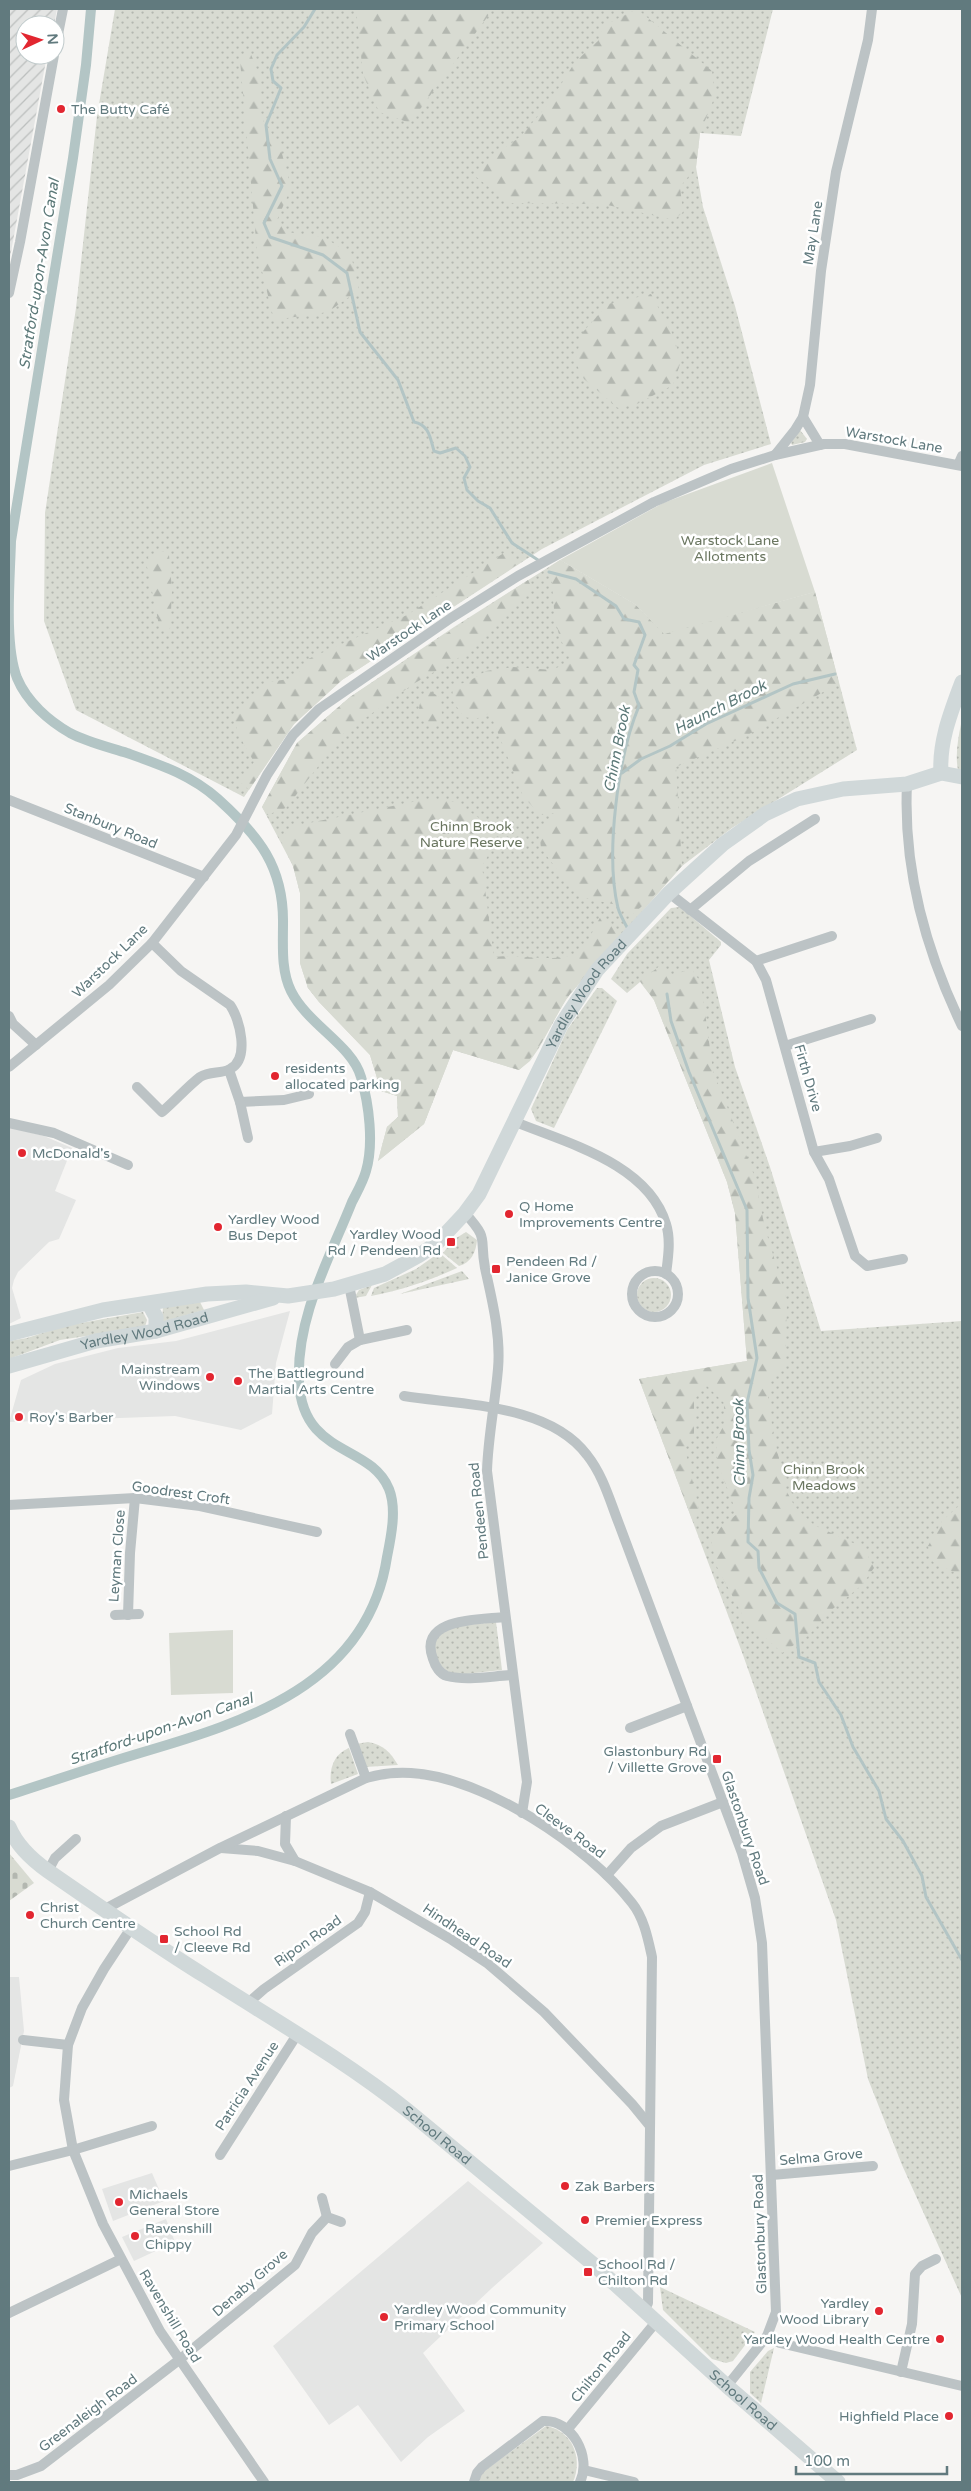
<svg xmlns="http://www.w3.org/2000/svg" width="971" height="2491" font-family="'Varela Round',sans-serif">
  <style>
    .built { fill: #e4e5e4 }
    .industrial { fill: url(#industrial-furrows) }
    .grass { fill: url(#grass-dots) }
    .forest { fill: url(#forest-firs) }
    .cemetery { fill: url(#cemetery-stones) }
    .garden { fill: #d8dbd2 }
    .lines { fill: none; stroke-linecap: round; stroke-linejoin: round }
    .stream { stroke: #b3c5c5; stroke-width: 3 }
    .canal { stroke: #b3c5c5; stroke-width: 10 }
    .street { stroke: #bcc3c5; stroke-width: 10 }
    .secondary { stroke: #d0d8d9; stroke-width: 15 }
    .poi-dot { fill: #e22630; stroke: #fff; stroke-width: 2 }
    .labels { text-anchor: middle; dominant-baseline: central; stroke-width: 5; stroke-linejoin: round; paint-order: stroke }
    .poi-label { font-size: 14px; fill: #617a7e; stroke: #fff; text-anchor: start }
    .street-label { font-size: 14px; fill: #617a7e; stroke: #fff }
    .park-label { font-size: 14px; fill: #6a7660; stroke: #fff }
    .water-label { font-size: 15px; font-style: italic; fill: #5c7978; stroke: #fff }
  </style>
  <defs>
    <pattern id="industrial-furrows" width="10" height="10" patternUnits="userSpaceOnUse" patternTransform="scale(1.25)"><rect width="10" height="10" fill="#e4e5e4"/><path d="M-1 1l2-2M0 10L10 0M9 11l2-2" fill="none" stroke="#bcbfbe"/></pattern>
    <pattern id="grass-dots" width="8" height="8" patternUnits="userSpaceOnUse" patternTransform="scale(1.25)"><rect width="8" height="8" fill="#d8dbd2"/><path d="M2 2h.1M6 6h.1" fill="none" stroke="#b3b7b0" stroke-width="1.8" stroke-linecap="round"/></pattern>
    <pattern id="forest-firs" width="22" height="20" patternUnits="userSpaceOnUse" patternTransform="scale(1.25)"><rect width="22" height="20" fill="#d8dbd2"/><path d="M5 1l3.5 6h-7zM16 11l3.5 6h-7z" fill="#b3b7b0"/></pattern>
    <pattern id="cemetery-stones" width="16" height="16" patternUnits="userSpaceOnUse" patternTransform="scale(1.25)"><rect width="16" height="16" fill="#d8dbd2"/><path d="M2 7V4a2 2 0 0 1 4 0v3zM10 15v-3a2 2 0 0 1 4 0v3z" fill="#b3b7b0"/></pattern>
  </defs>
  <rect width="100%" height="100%" fill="#f6f5f3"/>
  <g class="built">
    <path d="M9 1127 44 1136 72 1148 55 1191 76 1200 59 1239 49 1242 18 1272 14 1280 12 1288 21 1318 9 1324Z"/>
    <path d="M290 1311 276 1363 272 1414 241 1430 175 1416 9 1422 21 1380 55 1364 118 1348 176 1341Z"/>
    <path d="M9 1977H19L24 2031 13 2086 9 2088Z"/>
    <path d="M152 2173 164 2201 113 2221 102 2189Z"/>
    <path d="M468 2181 543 2243 492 2288 423 2353 465 2411 428 2437 401 2462 358 2405 329 2425 273 2346Z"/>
    <path d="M166 2219 175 2242 134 2261 122 2237Z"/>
  </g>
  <path class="industrial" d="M9 9H57L54 25H25V55H47L9 263Z"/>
  <g class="grass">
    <path d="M115 9H773L741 136 700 133 696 167 703 207 735 306 771 444 704 465 542 549 342 680 294 724 244 797 76 710 44 621 45 513 76 308 97 116Z"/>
    <path d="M800 430 807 439 805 442 792 445 791 443Z"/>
    <path d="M560 560 636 605 664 633 815 592 857 750 732 828 682 866 566 999 539 1048 530 1061 519 1070 453 1050 424 1124 378 1161 387 1127 398 1117 397 1096 381 1091 370 1055 319 1002 308 988 300 963V893L293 866 262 807 297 743 350 697 454 627Z"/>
    <path d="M961 724H962V772L958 770C955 755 958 739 961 724Z"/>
    <path d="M680 907 721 942V945L709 960 735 1067 770 1167 821 1331 962 1321V2298L902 2165 868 2079 836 1920 743 1655 639 1379 747 1361 735 1213 727 1182 654 1000 640 982 627 993 611 979 627 954 671 908Z"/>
    <path d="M597 988H602L617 1001 554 1128 536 1121 531 1109 567 1030Z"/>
    <path d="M466 1232 477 1240C476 1252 471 1263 459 1266L443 1253 453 1240Z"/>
    <path d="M436 1255H442L457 1268C429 1281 402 1290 371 1296L374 1288 416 1269Z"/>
    <path d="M462 1271 469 1279 400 1294Z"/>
    <circle cx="654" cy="1295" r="17"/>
    <path d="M372 1285 366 1296 354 1298 359 1290Z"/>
    <path d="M200 1302 204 1310 162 1322 163 1307Z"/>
    <path d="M143 1312 147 1320 145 1327 60 1340 9 1359V1341L27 1338 64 1326Z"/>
    <path d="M496 1622 502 1670 456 1675 447 1673 436 1662 434 1641 448 1627Z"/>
    <path d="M368 1742C384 1745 390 1752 398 1765L365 1767 356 1744Z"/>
    <path d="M349 1748 358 1774 331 1784C329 1768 334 1754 349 1748Z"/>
    <path d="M660 2287 755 2332 733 2361 726 2363 712 2359 663 2310Z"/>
    <path d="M774 2348 761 2403 750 2393V2372L768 2351Z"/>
    <path d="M546 2426C573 2431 583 2459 573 2482H480V2474Z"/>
  </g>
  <g class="forest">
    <path d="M356 9H491L488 16 410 123 379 112 363 74Z"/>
    <path d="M637 9 712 71 715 96 700 133 696 167 680 187 683 212 674 220 603 204 509 203 475 176 495 155 521 136 550 102 575 62 598 41 603 26Z"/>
    <path d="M249 49 259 75V114L280 146 291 188 277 220 287 232 324 237 351 255 359 290 328 312 274 320 257 251 240 60Z"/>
    <path d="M651 294 673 335 681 361 673 385 637 404 618 408 584 379 575 361 583 332 608 304Z"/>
    <path d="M162 551 169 555 172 591 170 629 160 630 146 562 149 556Z"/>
    <path d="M507 551 518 564 342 680 294 724 249 790 240 782 254 762 240 737 232 715 269 682 295 678 308 659 407 615Z"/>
    <path d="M560 560 636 605 664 634 815 592 839 683 744 737 676 767 682 866 660 890 631 916 622 906 585 898 558 871 541 848 539 831 556 813 540 815 523 796 490 713 476 719 464 717 452 700 453 687 471 680 486 671 513 667 552 670 573 660C551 634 554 598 551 566Z"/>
    <path d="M528 580 531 586 511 611 467 653 415 683 344 733 286 808 267 815 262 807 297 743 350 697Z"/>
    <path d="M430 691 441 698 442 720 431 725 421 720C417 706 419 701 430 691Z"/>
    <path d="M432 798 455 802 491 826 497 840 482 866 494 957C518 953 564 966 582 949 589 942 595 924 602 915L621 937C603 957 581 977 566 1000 550 1024 541 1051 519 1070L453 1050 424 1124 378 1161 387 1127 398 1117 397 1096 381 1091 370 1055 319 1002 308 988 300 963V893L293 866 280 839 294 826Z"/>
    <path d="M661 965 670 977 691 968 701 983 713 1071 754 1175 765 1228 787 1301 785 1368 772 1377 768 1398 773 1432 786 1490 795 1507 814 1525 864 1548 874 1568 862 1585 829 1612 809 1635 782 1653 744 1618 717 1567 710 1536 737 1514 717 1462 716 1440 724 1425V1403L706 1385 694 1400V1433L685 1449 700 1513 693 1522 639 1379 747 1361 735 1213 727 1182 654 1000 640 981Z"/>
    <path d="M962 1503V1576L933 1562 928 1546 942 1521Z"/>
  </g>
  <path class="cemetery" d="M9 1853 34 1883 9 1901Z"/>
  <g class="garden">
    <path d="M772 463 815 592 664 634 636 605 560 560 663 503Z"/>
    <path d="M233 1630V1693L171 1695 169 1633Z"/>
  </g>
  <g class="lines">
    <g class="stream">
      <path d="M315 9 304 27 277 55 271 69 273 81 281 88 266 125 270 159 282 186 264 223 270 237 323 255 347 273 360 332 398 380 414 422C429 425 430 437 434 451L440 453 456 448 465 456 470 467 464 478 467 490 478 501 490 508 512 543 538 560"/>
      <path d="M549 572 576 579 616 606 624 619 639 622 645 635 634 665 638 670 634 692 639 706C618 756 605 854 618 908 620 915 624 922 628 929"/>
      <path d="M622 773 641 759 670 746 706 724 793 684 835 674"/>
      <path d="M667 994 671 1021 689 1072 747 1210 748 1298 757 1358 747 1403 749 1450 753 1475 749 1498 748 1542 758 1551 759 1568 777 1603 795 1614 799 1657 815 1663 819 1682 841 1715 853 1747 879 1791 886 1819 903 1841 922 1876 926 1897 962 1960"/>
    </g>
    <path class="canal" d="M9 1795C53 1781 96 1766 140 1753 246 1722 368 1684 387 1557 391 1537 397 1509 389 1489 370 1443 303 1457 299 1382 296 1317 329 1260 352 1202 357 1192 363 1182 366 1171 374 1144 369 1104 361 1077 352 1045 308 1025 291 991 281 971 283 946 283 924 284 867 259 836 218 799 191 775 161 765 127 753 108 747 87 742 70 733 49 721 27 702 17 678 4 644 10 579 11 541L73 158 86 65 91 9"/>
    <g class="street">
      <path d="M55 49 63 9"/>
      <path d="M9 293 20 242 54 55"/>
      <path d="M803 417 820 445"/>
      <path d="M775 455 795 430 803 417 810 385 821 271 836 172 868 40 872 9"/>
      <path d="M958 465 962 456"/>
      <path d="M907 784C903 868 926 951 962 1026"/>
      <path d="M9 800 204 877"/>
      <path d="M669 893 756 961 766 980 814 1152 829 1179 855 1256 867 1266 903 1259"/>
      <path d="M690 910 749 861 815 819"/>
      <path d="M756 961 832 936"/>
      <path d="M9 1016 13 1024 36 1045"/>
      <path d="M785 1046 871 1019"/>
      <path d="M9 1067 109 985 152 943 236 835 267 775 293 735 319 709 451 618 518 576 654 502 731 469 775 455 824 444H845L962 466"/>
      <path d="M229 1070 240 1102 284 1100 309 1094"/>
      <path d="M137 1087 162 1112C175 1101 187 1087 200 1077 210 1071 221 1074 230 1069 250 1059 240 1019 230 1005L181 971 152 943"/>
      <path d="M240 1102 248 1138"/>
      <path d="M513 1121C566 1143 648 1163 666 1224 671 1240 668 1258 666 1274"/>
      <path d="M9 1123 54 1133 128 1165"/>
      <path d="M814 1152 850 1146 877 1138"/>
      <path d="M465 1213C490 1241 479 1236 485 1268 492 1300 501 1335 498 1369 495 1404 488 1437 487 1471L527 1782 522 1813"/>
      <circle cx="655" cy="1294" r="23"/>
      <path d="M349 1285 360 1340 407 1330"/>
      <path d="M335 1364 348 1347 360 1340"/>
      <path d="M404 1396C462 1405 549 1404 587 1455 603 1475 610 1501 619 1524L742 1853 755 1898 762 1943 776 2312 767 2336 727 2386"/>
      <path d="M9 1505 135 1498 200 1506 317 1532"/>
      <path d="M115 1615 139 1614"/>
      <path d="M128 1615 130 1553 135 1498"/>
      <path d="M505 1617C481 1620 417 1617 433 1659 435 1666 440 1674 447 1676 467 1681 492 1676 512 1675"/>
      <path d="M630 1728 687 1706"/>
      <path d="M350 1734 366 1778"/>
      <path d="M286 1816 285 1844 295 1861"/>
      <path d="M221 1848 258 1851 295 1861 370 1892 452 1940 487 1963 544 2012 632 2104 650 2126"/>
      <path d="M48 1871 55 1858 76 1839"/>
      <path d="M607 1875 631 1848 661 1826 723 1802"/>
      <path d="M105 1909 220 1848 366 1778C380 1774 396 1772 411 1773 484 1777 588 1846 632 1903 644 1918 648 1939 652 1957L648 2303 644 2311"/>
      <path d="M131 1928 104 1969 82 2008 68 2045 64 2100 73 2150 103 2224 160 2331 264 2482"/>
      <path d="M248 2003 264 1989 358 1923 365 1912 370 1892"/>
      <path d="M23 2040 68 2045"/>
      <path d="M220 2155 298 2033"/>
      <path d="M9 2166 73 2150 152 2126"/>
      <path d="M772 2175 873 2166"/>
      <path d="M322 2198 327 2217 341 2222"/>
      <path d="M9 2313 121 2259"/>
      <path d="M767 2336 780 2343 962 2386"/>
      <path d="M901 2372 912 2324 915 2274 922 2266 936 2259"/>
      <path d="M567 2430 656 2322"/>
      <path d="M584 2470 634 2482"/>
      <path d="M9 2475H17L41 2466 179 2360 295 2265 312 2233 327 2217"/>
      <path d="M474 2482 477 2473 482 2467 543 2421C572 2419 592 2457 580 2482"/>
    </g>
    <g class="secondary">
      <path d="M941 773C939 741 951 712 962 682"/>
      <path d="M149 1304 156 1317V1331"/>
      <path id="s1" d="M9 1334 103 1310 207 1294 246 1292 288 1296 334 1289 385 1274 418 1256 436 1244 465 1213 479 1194 561 1025 597 970 669 893 723 844 765 814 797 799 843 789 907 784 941 773 962 777"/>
      <path id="s2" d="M9 1366 96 1341 156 1331 273 1298"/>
      <path id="s3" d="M9 1827C17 1846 31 1859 48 1871 100 1907 152 1943 205 1976 274 2020 344 2060 407 2110L593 2264 727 2386 838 2482"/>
    </g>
  </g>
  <g class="poi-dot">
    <circle cx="61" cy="109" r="5"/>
    <circle cx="275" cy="1076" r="5"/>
    <circle cx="22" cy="1153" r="5"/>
    <circle cx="509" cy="1214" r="5"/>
    <circle cx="218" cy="1227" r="5"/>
    <rect x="446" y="1237" width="10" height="10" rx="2.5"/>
    <rect x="491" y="1264" width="10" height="10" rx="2.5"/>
    <circle cx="210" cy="1377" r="5"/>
    <circle cx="238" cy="1381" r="5"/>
    <circle cx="19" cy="1417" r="5"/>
    <rect x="712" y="1754" width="10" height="10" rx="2.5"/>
    <circle cx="30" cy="1915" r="5"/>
    <rect x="159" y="1934" width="10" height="10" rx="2.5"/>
    <circle cx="565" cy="2186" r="5"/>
    <circle cx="119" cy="2202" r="5"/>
    <circle cx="585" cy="2220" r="5"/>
    <circle cx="135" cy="2236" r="5"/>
    <rect x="583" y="2267" width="10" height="10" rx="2.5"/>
    <circle cx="879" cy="2311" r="5"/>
    <circle cx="384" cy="2317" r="5"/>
    <circle cx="940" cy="2339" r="5"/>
    <circle cx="949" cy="2416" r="5"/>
  </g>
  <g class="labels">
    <g class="poi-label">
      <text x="71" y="109">The Butty Café</text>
      <text x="285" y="1068">residents<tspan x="285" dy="16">allocated parking</tspan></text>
      <text x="32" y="1153">McDonald's</text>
      <text x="519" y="1206">Q Home<tspan x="519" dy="16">Improvements Centre</tspan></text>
      <text x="228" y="1219">Yardley Wood<tspan x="228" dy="16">Bus Depot</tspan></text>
      <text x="441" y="1234" text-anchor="end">Yardley Wood<tspan x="441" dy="16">Rd / Pendeen Rd</tspan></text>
      <text x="506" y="1261">Pendeen Rd /<tspan x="506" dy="16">Janice Grove</tspan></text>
      <text x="200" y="1369" text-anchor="end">Mainstream<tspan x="200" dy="16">Windows</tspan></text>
      <text x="248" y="1373">The Battleground<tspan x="248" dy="16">Martial Arts Centre</tspan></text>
      <text x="29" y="1417">Roy's Barber</text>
      <text x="707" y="1751" text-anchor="end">Glastonbury Rd<tspan x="707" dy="16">/ Villette Grove</tspan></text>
      <text x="40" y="1907">Christ<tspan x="40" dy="16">Church Centre</tspan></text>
      <text x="174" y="1931">School Rd<tspan x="174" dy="16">/ Cleeve Rd</tspan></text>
      <text x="575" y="2186">Zak Barbers</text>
      <text x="129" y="2194">Michaels<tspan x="129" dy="16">General Store</tspan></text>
      <text x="595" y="2220">Premier Express</text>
      <text x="145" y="2228">Ravenshill<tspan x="145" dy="16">Chippy</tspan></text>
      <text x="598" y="2264">School Rd /<tspan x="598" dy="16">Chilton Rd</tspan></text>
      <text x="869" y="2303" text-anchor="end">Yardley<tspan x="869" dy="16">Wood Library</tspan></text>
      <text x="394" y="2309">Yardley Wood Community<tspan x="394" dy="16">Primary School</tspan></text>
      <text x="930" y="2339" text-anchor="end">Yardley Wood Health Centre</text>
      <text x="939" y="2416" text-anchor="end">Highfield Place</text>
    </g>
    <g class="street-label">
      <text transform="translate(813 233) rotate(-81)">May Lane</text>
      <text transform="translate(894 440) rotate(10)">Warstock Lane</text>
      <text transform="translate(409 631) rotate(-34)">Warstock Lane</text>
      <text transform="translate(111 826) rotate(22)">Stanbury Road</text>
      <text transform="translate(110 961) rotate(-44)">Warstock Lane</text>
      <text stroke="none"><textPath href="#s1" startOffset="736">Yardley Wood Road</textPath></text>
      <text transform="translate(808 1078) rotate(74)">Firth Drive</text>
      <text stroke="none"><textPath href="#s2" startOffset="140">Yardley Wood Road</textPath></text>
      <text transform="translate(181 1493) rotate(8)">Goodrest Croft</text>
      <text transform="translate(479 1511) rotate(-96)">Pendeen Road</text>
      <text transform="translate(117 1556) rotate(-86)">Leyman Close</text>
      <text transform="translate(745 1828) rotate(71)">Glastonbury Road</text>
      <text transform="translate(570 1831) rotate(36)">Cleeve Road</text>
      <text transform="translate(467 1936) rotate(34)">Hindhead Road</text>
      <text transform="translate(308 1941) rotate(-35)">Ripon Road</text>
      <text transform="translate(247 2086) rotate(-57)">Patricia Avenue</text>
      <text stroke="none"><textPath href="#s3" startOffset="530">School Road</textPath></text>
      <text transform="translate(821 2157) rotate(-5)">Selma Grove</text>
      <text transform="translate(760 2234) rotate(-92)">Glastonbury Road</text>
      <text transform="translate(250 2283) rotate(-41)">Denaby Grove</text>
      <text transform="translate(170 2316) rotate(59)">Ravenshill Road</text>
      <text transform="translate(601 2367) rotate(-51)">Chilton Road</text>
      <text stroke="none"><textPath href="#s3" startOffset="935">School Road</textPath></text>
      <text transform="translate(88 2413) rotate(-37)">Greenaleigh Road</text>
    </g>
    <g class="park-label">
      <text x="730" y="540">Warstock Lane<tspan x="730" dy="16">Allotments</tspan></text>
      <text x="471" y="826">Chinn Brook<tspan x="471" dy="16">Nature Reserve</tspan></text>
      <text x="824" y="1469">Chinn Brook<tspan x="824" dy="16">Meadows</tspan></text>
    </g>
    <g class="water-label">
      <text transform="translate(39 274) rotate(-81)">Stratford-upon-Avon Canal</text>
      <text transform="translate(720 707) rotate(-27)">Haunch Brook</text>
      <text transform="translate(617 749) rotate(-79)">Chinn Brook</text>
      <text transform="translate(739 1443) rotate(-91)">Chinn Brook</text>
      <text transform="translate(161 1729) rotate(-19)">Stratford-upon-Avon Canal</text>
    </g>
  </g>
  <rect width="971" height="2491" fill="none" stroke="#617a7e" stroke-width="20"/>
  <g transform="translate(40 40) rotate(86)"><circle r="24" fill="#ffffff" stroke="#c0cacb"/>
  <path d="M0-4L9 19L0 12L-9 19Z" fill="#e22630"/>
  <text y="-8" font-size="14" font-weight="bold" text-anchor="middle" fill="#617a7e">N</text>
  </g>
  <path d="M796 2466v8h151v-8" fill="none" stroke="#617a7e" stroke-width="2.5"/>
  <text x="804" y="2466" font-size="15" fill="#617a7e" stroke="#ffffff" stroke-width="4" paint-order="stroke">100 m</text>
</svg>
